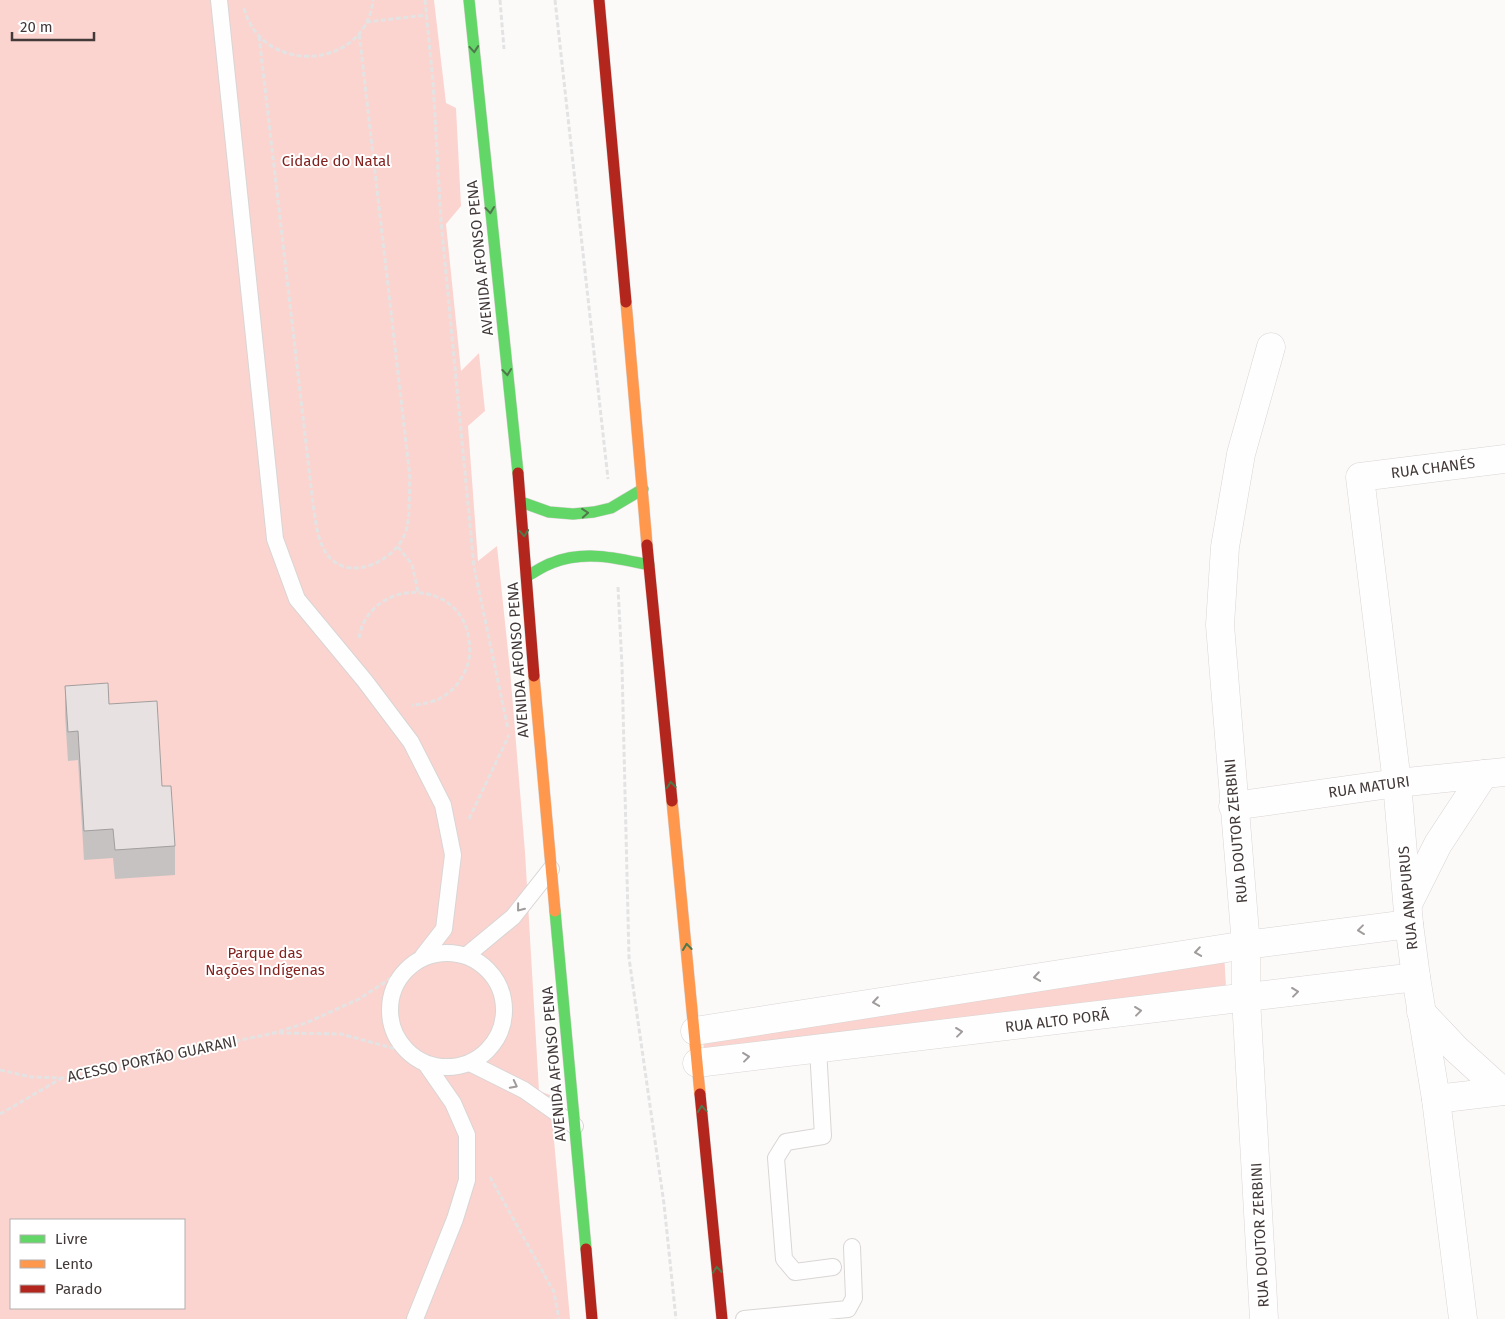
<svg xmlns="http://www.w3.org/2000/svg" width="1505" height="1319" font-family="'Fira Sans',sans-serif">
  <style>
    .green { fill: #fbd4cf; fill-rule: evenodd }
    .lines { fill: none; stroke-linecap: round; stroke-linejoin: round }
    .lane-casing { stroke: #d9d5d4; stroke-width: 18 }
    .street-casing { stroke: #d9d5d4; stroke-width: 29 }
    .fast-casing { stroke: #d9d5d4; stroke-width: 12 }
    .slow-casing { stroke: #d9d5d4; stroke-width: 12 }
    .jam-casing { stroke: #d9d5d4; stroke-width: 12 }
    .path { stroke: #e3e3e3; stroke-width: 3; stroke-dasharray: 5 2.5; stroke-linecap: butt }
    .lane { stroke: #fffefe; stroke-width: 16 }
    .street { stroke: #fffefe; stroke-width: 28 }
    .fast { stroke: #63d668; stroke-width: 11 }
    .slow { stroke: #ff974d; stroke-width: 11 }
    .jam { stroke: #b3261e; stroke-width: 11 }
    .wall { fill: #c7c2c2 }
    .building { fill: #e7e2e1; stroke: #a29e9e }
    .oneway { stroke: #4f784b }
    .oneway2 { stroke: #a09c9b }
    .labels { text-anchor: middle; dominant-baseline: central; stroke-width: 4; stroke-linejoin: round; paint-order: stroke }
    .park-label { font-size: 15px; fill: #83221f; stroke: #fff }
    .street-label { font-size: 15px; fill: #423938; stroke: #fff }
  </style>
  <rect width="100%" height="100%" fill="#fcfaf9"/>
  <g class="green">
    <path d="M0 0H434L446 103 456 108 461 206 446 224 461 371 479 353 485 411 468 426 478 561 497 546 510 670 525 852 539 1091 550 1095 570 1319H0ZM11 1220H184V1308H11Z"/>
    <path d="M1224 953 1226 986 705 1056 702 1035Z"/>
  </g>
  <g class="lines">
    <g class="lane-casing">
      <g id="lane">
        <path d="M219 0 275 539 297 599 365 681 411 742 443 805 453 855 444 929 423 956"/>
        <circle cx="447" cy="1010" r="57"/>
        <path d="M467 955 513 917 551 869"/>
        <path d="M818 1049 823 1136 786 1142 776 1158 784 1259 795 1272 833 1267"/>
        <path d="M470 1063 524 1090 575 1126"/>
        <path d="M415 1319 455 1219 467 1180V1135L453 1103 426 1064"/>
        <path d="M744 1319 848 1309 854 1298 852 1247"/>
      </g>
    </g>
    <g class="street-casing">
      <g id="street">
        <path d="M1233 806 1397 783 1505 772"/>
        <path d="M1408 904 1438 844 1484 774"/>
        <path d="M1421 1012 1456 1049 1502 1091"/>
        <path d="M695 1031 1246 945 1409 924"/>
        <path d="M697 1063 1416 977"/>
        <path d="M1436 1099 1505 1091"/>
        <path d="M1264 1319 1246 998V945L1220 625 1225 547 1241 454 1271 347"/>
        <path d="M1463 1319 1436 1099 1416 977 1409 924 1397 783 1360 477 1505 459"/>
      </g>
    </g>
    <g class="fast-casing">
      <g id="fast">
        <path d="M469 0 518 473"/>
        <path d="M521 502 549 512 573 514 594 512 611 508 643 489"/>
        <path d="M527 576C535 572 543 566 552 563 584 550 617 558 649 565"/>
        <path d="M555 911 586 1249"/>
      </g>
    </g>
    <g class="slow-casing">
      <g id="slow">
        <path d="M626 302 647 545"/>
        <path d="M534 676 555 911"/>
        <path d="M672 801 700 1094"/>
      </g>
    </g>
    <g class="jam-casing">
      <g id="jam">
        <path d="M599 0 626 302"/>
        <path d="M518 473 534 676"/>
        <path d="M647 545 672 801"/>
        <path d="M700 1094 722 1319"/>
        <path d="M586 1249 592 1319"/>
      </g>
    </g>
    <g class="path">
      <path d="M425 0 433 82 441 221 474 567 508 729"/>
      <path d="M500 0 504 49"/>
      <path d="M555 0 608 479"/>
      <path d="M244 8C262 77 366 70 373 0"/>
      <path d="M366 22 427 15"/>
      <path d="M259 36 313 504C316 522 317 544 330 558 354 582 397 559 406 531 410 520 409 491 410 478L359 32"/>
      <path d="M398 547 412 564 418 592"/>
      <path d="M618 587 622 666 629 958 664 1204 676 1319"/>
      <path d="M359 638C360 634 361 628 363 624 387 575 464 585 469 641 471 654 469 666 462 677 451 696 434 704 412 705"/>
      <path d="M469 819 509 735"/>
      <path d="M279 1033 341 1034 407 1052"/>
      <path d="M0 1070 31 1077 63 1078 274 1033 306 1023 359 999 405 969"/>
      <path d="M0 1114 62 1078"/>
      <path d="M490 1177 554 1292 559 1319"/>
    </g>
    <use href="#lane" class="lane"/>
    <use href="#street" class="street"/>
    <use href="#fast" class="fast"/>
    <use href="#slow" class="slow"/>
    <use href="#jam" class="jam"/>
  </g>
  <path class="wall" d="M65 686 109 704 162 786 175 846V875L115 879 113 858 84 860 78 760 68 761 65 715Z"/>
  <path class="building" d="M108 683 109 704 157 701 162 786H171L175 846 115 850 113 829 84 831 78 731 68 732 65 686Z"/>
  <defs><path id="oneway-chevron" d="M-2-3.5L2.5 0L-2 3.5" fill="none" stroke-width="1.6" stroke-linecap="round" stroke-linejoin="round" transform="scale(1.25)"/></defs>
  <g class="oneway">
    <use href="#oneway-chevron" transform="translate(474 49) rotate(85)"/>
    <use href="#oneway-chevron" transform="translate(490 210) rotate(84)"/>
    <use href="#oneway-chevron" transform="translate(507 372) rotate(84)"/>
    <use href="#oneway-chevron" transform="translate(585 513) rotate(-4)"/>
    <use href="#oneway-chevron" transform="translate(524 533) rotate(85)"/>
    <use href="#oneway-chevron" transform="translate(671 785) rotate(-96)"/>
    <use href="#oneway-chevron" transform="translate(687 947) rotate(-96)"/>
    <use href="#oneway-chevron" transform="translate(702 1109) rotate(-95)"/>
    <use href="#oneway-chevron" transform="translate(717 1270) rotate(-96)"/>
  </g>
  <g class="oneway2">
    <use href="#oneway-chevron" transform="translate(520 908) rotate(129)"/>
    <use href="#oneway-chevron" transform="translate(1361 930) rotate(173)"/>
    <use href="#oneway-chevron" transform="translate(1198 952) rotate(171)"/>
    <use href="#oneway-chevron" transform="translate(1037 977) rotate(171)"/>
    <use href="#oneway-chevron" transform="translate(1295 992) rotate(-7)"/>
    <use href="#oneway-chevron" transform="translate(876 1002) rotate(171)"/>
    <use href="#oneway-chevron" transform="translate(1138 1011) rotate(-7)"/>
    <use href="#oneway-chevron" transform="translate(959 1032) rotate(-7)"/>
    <use href="#oneway-chevron" transform="translate(746 1057) rotate(-7)"/>
    <use href="#oneway-chevron" transform="translate(514 1085) rotate(27)"/>
  </g>
  <g class="labels">
    <g class="park-label">
      <text x="336" y="161">Cidade do Natal</text>
      <text x="265" y="953">Parque das<tspan x="265" dy="17">Nações Indígenas</tspan></text>
    </g>
    <g class="street-label">
      <text transform="translate(480 258) rotate(-96)">AVENIDA AFONSO PENA</text>
      <text transform="translate(1433 468) rotate(-7)">RUA CHANÉS</text>
      <text transform="translate(518 660) rotate(-94)">AVENIDA AFONSO PENA</text>
      <text transform="translate(1369 787) rotate(-8)">RUA MATURI</text>
      <text transform="translate(1236 831) rotate(-95)">RUA DOUTOR ZERBINI</text>
      <text transform="translate(1408 898) rotate(-95)">RUA ANAPURUS</text>
      <text transform="translate(1057 1021) rotate(-7)">RUA ALTO PORÃ</text>
      <text transform="translate(152 1059) rotate(-12)">ACESSO PORTÃO GUARANI</text>
      <text transform="translate(554 1064) rotate(-95)">AVENIDA AFONSO PENA</text>
      <text transform="translate(1260 1235) rotate(-93)">RUA DOUTOR ZERBINI</text>
    </g>
  </g>
  <rect x="10" y="1219" width="175" height="90" fill="#ffffff" stroke="#b3b0af"/>
  <rect x="20" y="1235" width="25" height="8" fill="#63d668" stroke="#b3b0af"/>
  <text x="55" y="1244" font-size="15" fill="#423938">Livre</text>
  <rect x="20" y="1260" width="25" height="8" fill="#ff974d" stroke="#b3b0af"/>
  <text x="55" y="1269" font-size="15" fill="#423938">Lento</text>
  <rect x="20" y="1285" width="25" height="8" fill="#b3261e" stroke="#b3b0af"/>
  <text x="55" y="1294" font-size="15" fill="#423938">Parado</text>
  <path d="M12 32v8h82v-8" fill="none" stroke="#423938" stroke-width="2.5"/>
  <text x="20" y="32" font-size="15" fill="#423938" stroke="#ffffff" stroke-width="4" paint-order="stroke">20 m</text>
</svg>
